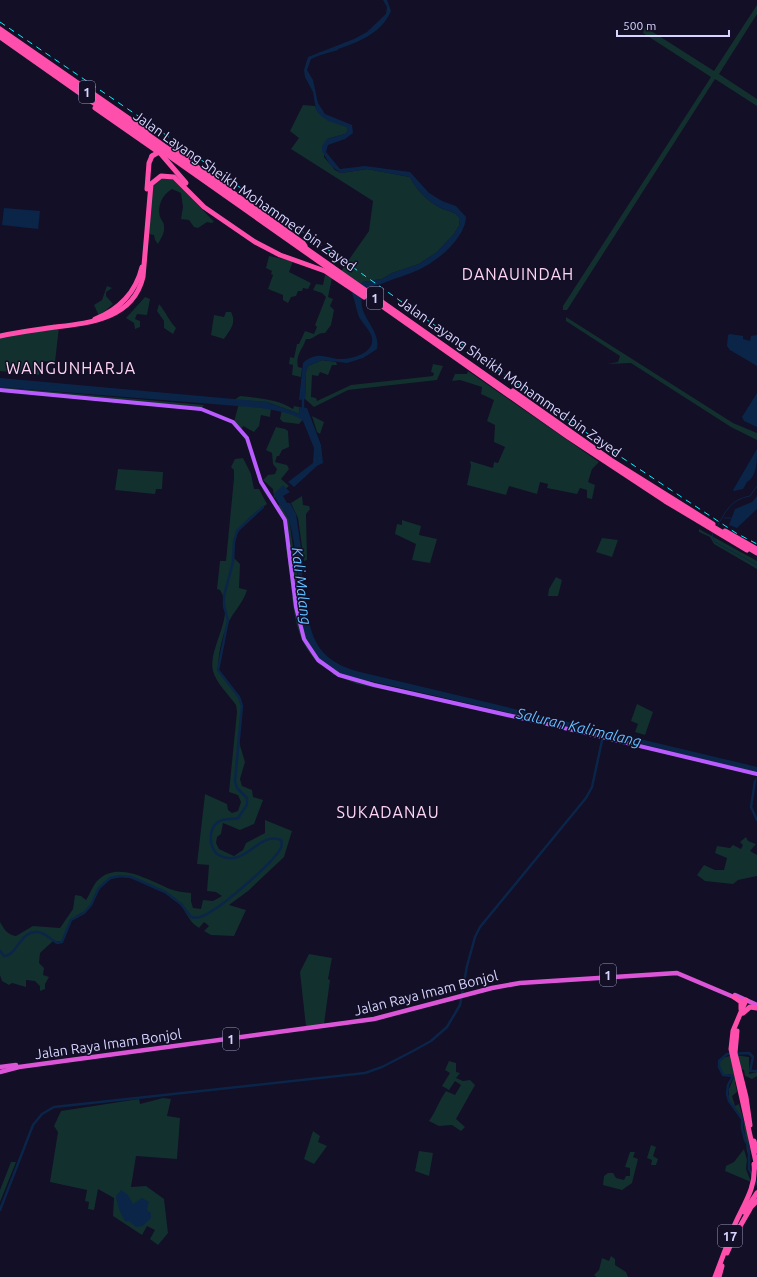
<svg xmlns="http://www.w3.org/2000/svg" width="757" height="1277" font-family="Ubuntu,sans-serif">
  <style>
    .green { fill: #12302e }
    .water { fill: #0b2549 }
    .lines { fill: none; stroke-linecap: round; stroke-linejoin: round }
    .stream { stroke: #0b2549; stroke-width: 1 }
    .river { stroke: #0b2549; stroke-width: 2.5 }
    .primary { stroke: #ba5bff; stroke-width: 4 }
    .trunk { stroke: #dc55d6; stroke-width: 4.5 }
    .motorway { stroke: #ff4fac; stroke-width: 5 }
    .rail { stroke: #00f2ff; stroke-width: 1; stroke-dasharray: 6 5; stroke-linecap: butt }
    .motorway-bridge { stroke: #ff4fac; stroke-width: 5 }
    .labels { text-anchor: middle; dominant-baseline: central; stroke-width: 3; stroke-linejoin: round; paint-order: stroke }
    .shield { fill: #120f26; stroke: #9c99be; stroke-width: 1 }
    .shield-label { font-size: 13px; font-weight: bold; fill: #d7d4ff }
    .street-label { font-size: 14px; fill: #d7d4ff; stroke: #120f26 }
    .water-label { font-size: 15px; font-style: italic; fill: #62beff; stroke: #120f26 }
    .quarter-label { font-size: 16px; letter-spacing: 1px; fill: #ffd6f2; stroke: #120f26 }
  </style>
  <rect width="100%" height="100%" fill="#120f26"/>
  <g class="green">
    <path d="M757 5V14L719 74 757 99V106L715 79 567 310H563V306L711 77 643 33 645 27 714 71Z"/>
    <path d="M303 105 315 106C320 120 335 122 347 127L348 131 345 134 327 139 324 157 335 170 341 173 367 169 410 177C416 189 427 201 439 207 447 212 455 210 460 219L459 226 454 234 437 252 419 264 392 273 382 279 363 282 360 285 341 271 369 231 373 201 291 149 299 138 290 131Z"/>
    <path d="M164 178H170L177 182 214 222 211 223 207 222 198 228 194 227 189 220 181 219 183 207 181 193 172 189C162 195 157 206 160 217 161 220 164 222 164 226 165 233 161 238 158 244L155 240 154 235 148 234 153 184 158 179Z"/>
    <path d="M269 256 293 261 289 272 311 283 308 289 303 288 302 291H298L296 296 291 297 288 303 283 300V295L268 289 273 275 271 274 272 271 266 268Z"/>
    <path d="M325 275 332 278 328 297 333 299 330 306 334 310 331 325 325 333C317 332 314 340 306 339 303 349 295 355 298 367L302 368 301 377 292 375 293 365 289 364 290 357 294 358 297 344H299L305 331 314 334 317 327 315 325 326 297 322 293 313 290 316 284 323 285Z"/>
    <path d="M107 286 112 288 106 292V296L113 304 99 316 94 305 102 300Z"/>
    <path d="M145 297 150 299 147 315 137 314 135 319 140 321V327L135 329 134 323 126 318Z"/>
    <path d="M159 304C166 312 169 321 176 328L173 334 164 328V321L157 311Z"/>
    <path d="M226 312H231C237 323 230 330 224 339L211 335 214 315 224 317Z"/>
    <path d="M566 317 733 423 757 433V440L731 427 631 363 607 364 618 362 620 356 566 321Z"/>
    <path d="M59 327 55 362 41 361 39 375 0 371V336Z"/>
    <path d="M322 360 336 362 337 365H332L328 375 320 372 318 376 312 375 311 397 316 398 317 401 351 385 433 376 434 373 431 372 433 364 443 366 437 380 348 390 314 407 305 399 306 372 308 366Z"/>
    <path d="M468 371 599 462 592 469 588 482 595 485 592 499 587 498V490L580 488 577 494 547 488 548 484 540 482 537 494 509 486 506 495 467 485 471 466 470 461 493 468 494 462 498 463 505 447 494 442 495 425 487 421 494 400 481 394 482 387 460 380 452 381 455 374H467Z"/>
    <path d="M0 387 204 405 201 409 0 390Z"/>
    <path d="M240 396C257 398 278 399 293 409L294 406 299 407 300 414 267 402 234 400Z"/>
    <path d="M239 403 271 408 270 417 261 415 259 426 254 432 243 426 241 430 234 422Z"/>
    <path d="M282 409 304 418 299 424 283 422 280 419Z"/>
    <path d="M312 416 324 422 320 434 317 432Z"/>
    <path d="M276 427 285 429 288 431 289 447 282 450 279 456H277L275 462 287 465 289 469 281 479 289 486 274 498 273 489 263 480 268 475 275 474 277 469 273 464 272 453 266 450Z"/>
    <path d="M243 458 251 474 254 489H259L267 504C245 520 234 529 233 557L240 564 239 588 247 590C243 603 234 611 228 623 222 636 218 655 218 670L239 697 242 706 239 742 245 762 240 779 242 786 252 790 253 797 263 800 254 824 240 830 223 823 221 834 217 837 216 843 219 849 234 856 243 850 246 843 265 833V820L292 831 284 857 248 891 229 905 246 910 234 936 211 935 204 931 209 926 204 922 199 928C187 921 185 907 175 898 168 893 161 889 153 886 134 878 117 870 100 887 95 891 95 900 91 906 86 913 77 913 72 920 67 926 66 935 62 942L53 941 40 953 39 963 44 968 43 975 49 977 45 984V989L40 991V986L35 981 26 980V987L12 983 9 985 2 981 0 975V922C5 930 6 934 16 936L33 926 60 928 73 909 75 895 81 896 86 900C90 894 92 887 97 881 118 859 151 882 173 890 179 892 185 892 191 893V901L193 908 201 909 203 900 213 901 222 896 216 892 207 891 209 865 197 864 205 794 227 804 228 810 232 813 238 811 241 802 238 795 229 792 237 712 236 705C229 695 216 683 213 671 207 648 237 616 220 590L217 589 220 561H226L234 478V470L231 467 235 459Z"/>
    <path d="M118 469 163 472 162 489H156L155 494 115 490Z"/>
    <path d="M260 480 278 506 280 504 289 519 298 581 314 653 371 682 599 735 357 684 332 674 334 672 322 664 320 665C299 643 296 626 292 597H295L294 593H292L286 546H289C286 535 285 525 281 515 275 503 261 494 260 480Z"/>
    <path d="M302 496 303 505 309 506 310 509 306 514 307 560 304 561 298 518 291 503Z"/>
    <path d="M402 520 421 526 419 535 437 539 430 563 412 560 416 544 395 534 397 524 402 525Z"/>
    <path d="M699 529 757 561V569L714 544 710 537 699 532Z"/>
    <path d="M602 538 618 540 612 557 596 552Z"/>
    <path d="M556 577 562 580 558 596H548L549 589Z"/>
    <path d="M637 704 653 712 645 735 635 732 638 724 631 721Z"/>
    <path d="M746 837 748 841 756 844 750 851 757 855V876L738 880 733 884 705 881 697 875 704 865 715 870H724L727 858 715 853 717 846 730 848 733 845 741 849 743 845 740 842Z"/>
    <path d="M309 954 332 958 328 979 330 980 324 1024 306 1027 300 972Z"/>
    <path d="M734 1055 749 1057V1074L757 1072V1076L752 1079 745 1076 744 1070 738 1068 735 1061 732 1066 737 1072 738 1079 735 1082 737 1092 732 1096 735 1106 739 1104 748 1135 750 1157 747 1152 743 1119 733 1107 729 1100V1089L734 1077 730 1074 725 1076 722 1074 718 1067C719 1057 727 1057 734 1055Z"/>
    <path d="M449 1061 456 1063V1072L460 1073 456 1078 463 1081 470 1080 475 1085 456 1119 465 1127 461 1131 452 1125 439 1126 429 1121C436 1111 439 1101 446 1091L455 1095 461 1085 455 1081 449 1090 442 1086 450 1073 445 1070Z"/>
    <path d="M163 1098 171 1099 167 1116 180 1118 177 1159 136 1156 131 1187 146 1186 164 1199 168 1233 158 1245 150 1239 155 1230 147 1226 142 1235 113 1216 114 1198 98 1189 94 1210 88 1209 89 1202 85 1201 87 1190 50 1182 58 1132 54 1126 61 1111 139 1099 140 1104Z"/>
    <path d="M313 1131 320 1136 318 1142 327 1146 314 1164 304 1159Z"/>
    <path d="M651 1145 656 1147 653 1156 658 1159 656 1165H651L652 1160 647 1158Z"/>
    <path d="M744 1149 747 1160 746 1169 751 1182 725 1171 726 1166 734 1162Z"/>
    <path d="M419 1151 433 1153 429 1176 415 1171Z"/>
    <path d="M630 1152H635L633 1157 638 1159 632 1183 622 1190 603 1185 604 1176 608 1173H613L616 1178 624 1180 626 1176H630V1168L625 1167Z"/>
    <path d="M11 1162H16L0 1202V1190Z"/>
    <path d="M611 1256 615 1259V1265L626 1272 628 1277H597L594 1275 599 1270 602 1258 609 1261Z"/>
  </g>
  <g class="water">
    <path d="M383 0H387L391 11C378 42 338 47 311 59L307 70 313 80 318 103 325 114 352 125 353 133 345 139 328 145 326 152 340 169 365 166 410 172 429 193 442 201 456 206 466 217C465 237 441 258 424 267 412 274 398 277 386 282 371 289 373 281 359 295L362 298C358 316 381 330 377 349L363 358 347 363 322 360 308 366 306 372 305 399 299 400 303 363C307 359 311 357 316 356 324 355 330 358 337 359 349 360 375 354 372 338 370 330 363 324 359 317 356 309 355 301 352 293L363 282 382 279 392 273 419 264 437 252 454 234 459 226 460 219C455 210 447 212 439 207 427 201 416 189 410 177L367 169 341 173 331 166 322 151V146L327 139 345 134 348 131 347 127 328 121 321 116 316 110 313 92 305 77 304 70 308 57 354 39 367 32 386 14 387 7Z"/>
    <path d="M4 208 40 211 38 229 2 225Z"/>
    <path d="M730 334 743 336V339L750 341 751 336 757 335V366L730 350 727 346 728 335Z"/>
    <path d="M0 378 267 402 300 414 299 407 307 408 321 445 323 463 317 466 294 487 288 482 313 463 314 448 303 421C295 413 272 410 261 408L0 387Z"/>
    <path d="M757 393V427L744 421 742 417Z"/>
    <path d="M757 449C757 462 757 476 747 482L743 489 734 491 733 490Z"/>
    <path d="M283 485 290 492 283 496 287 503H290L296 514 304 569 302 574C311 621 303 657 360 672L749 765 757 767V773L602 734 348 676C301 657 301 625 298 581 297 561 294 539 289 520 286 510 276 503 274 494Z"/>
    <path d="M757 496V509L737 528 729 525 735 509 752 502Z"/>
    <path d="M121 1190 128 1195 133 1204 142 1198 149 1202 147 1210 151 1213V1218L143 1226 136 1227 129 1221 126 1222C120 1214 117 1204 116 1196Z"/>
  </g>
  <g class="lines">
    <g class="stream">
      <path d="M724 518H731"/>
      <path d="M717 527C725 512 731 499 750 496L757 486"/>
      <path d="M713 533 712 536 715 542 757 565"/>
      <path d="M755 781 756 778"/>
    </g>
    <g class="river">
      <path d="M319 54 337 49"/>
      <path d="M366 321 375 339"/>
      <path d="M24 385 39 386"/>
      <path d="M41 386 56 387"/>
      <path d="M178 398H180"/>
      <path d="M184 399 203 400"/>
      <path d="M224 402 235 403"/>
      <path d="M303 410V397"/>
      <path d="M317 450 320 461 318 463"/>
      <path d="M755 781 751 807 757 820"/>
      <path d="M0 951 4 956C17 956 20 930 38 932 46 933 50 939 57 943L62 942 71 920 84 913 91 905 99 888 110 878 120 876 131 877 165 892 181 904 191 917C195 918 197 918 200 917 217 912 272 864 281 848 282 845 282 843 281 840 258 830 245 871 217 854 209 846 208 829 218 822 224 818 232 820 238 818L247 805V798L237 788 235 781 242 706 239 697 218 670 228 620 224 606V596L233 562 234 542 237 531 263 507"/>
      <path d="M757 1071H750L753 1057 749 1053 727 1054 719 1061V1067L723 1075 733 1076 728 1085 727 1094 729 1101 742 1119V1128L745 1140 749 1148V1169L757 1184"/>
      <path d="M0 1210 33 1125 42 1114 54 1107 365 1073 382 1067 413 1051 431 1041 447 1027 460 1005 467 966 475 937 480 927 586 798 592 787 603 736"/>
    </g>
    <path class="primary" d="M0 390 201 409 233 422 247 438 261 482 285 520 296 607 304 639 318 660 339 675 374 685 543 723 757 774"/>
    <g class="trunk">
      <path d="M735 995 757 1005"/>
      <path d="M0 1067 16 1065"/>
      <path d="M0 1072 19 1067 374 1019 492 988 520 983 677 973 736 998"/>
    </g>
    <g class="motorway">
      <path d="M0 29 147 131"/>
      <path d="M0 37 568 437 665 501 747 550"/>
      <path d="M95 108 161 154 186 183"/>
      <path d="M143 131 187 162"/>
      <path d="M178 150 191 159"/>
      <path d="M186 159 303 243 305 246"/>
      <path d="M147 189 149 163 152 156"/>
      <path d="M95 319C119 310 136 292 142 267"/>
      <path d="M0 336C18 332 36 330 55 327 90 323 133 319 143 277L151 184 161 176 174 177 204 207 255 242 280 255 325 271 364 297"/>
      <path d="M513 391 611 460 713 524"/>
      <path d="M725 531 757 549"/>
      <path d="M734 997 741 1002V1009"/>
      <path d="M746 1000 733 1031 731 1049 757 1167"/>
      <path d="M743 1013 750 1007 757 1008"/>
      <path d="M737 1031 735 1053 746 1097 750 1125"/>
      <path d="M754 1141 757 1151"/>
      <path d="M749 1209 757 1201"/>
      <path d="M744 1212 757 1193"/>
      <path d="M731 1234C739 1210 757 1191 754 1164"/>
      <path d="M727 1253 735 1235 750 1209"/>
      <path d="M715 1277 732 1232"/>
      <path d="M719 1277 722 1266"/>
    </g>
    <path class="rail" d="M0 22 166 135 618 455 736 533 757 544"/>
    <g class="motorway-bridge">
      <path d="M0 33 598 454 663 497 757 553"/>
      <path d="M152 156 164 149 178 150"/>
    </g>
  </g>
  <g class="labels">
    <g class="shield">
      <rect x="79" y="81" width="16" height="22" rx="3"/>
      <rect x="367" y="287" width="16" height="22" rx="3"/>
      <rect x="600" y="964" width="16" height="22" rx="3"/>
      <rect x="223" y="1028" width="16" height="22" rx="3"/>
      <rect x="718" y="1225" width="24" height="22" rx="3"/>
    </g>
    <g class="shield-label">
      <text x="87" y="92">1</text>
      <text x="375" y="298">1</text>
      <text x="608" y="975">1</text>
      <text x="231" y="1039">1</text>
      <text x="730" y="1236">17</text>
    </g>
    <g class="street-label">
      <text transform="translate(245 191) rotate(35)">Jalan Layang Sheikh Mohammed bin Zayed</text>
      <text transform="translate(510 377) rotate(35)">Jalan Layang Sheikh Mohammed bin Zayed</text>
      <text transform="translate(426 993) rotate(-14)">Jalan Raya Imam Bonjol</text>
      <text transform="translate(108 1044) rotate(-8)">Jalan Raya Imam Bonjol</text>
    </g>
    <g class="water-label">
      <text transform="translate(302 586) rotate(83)">Kali Malang</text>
      <text transform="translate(579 727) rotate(13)">Saluran Kalimalang</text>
    </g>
    <g class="quarter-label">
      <text x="518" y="274">DANAUINDAH</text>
      <text x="71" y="368">WANGUNHARJA</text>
      <text x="388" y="812">SUKADANAU</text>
    </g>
  </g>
  <path d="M617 30v6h112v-6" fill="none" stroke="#d7d4ff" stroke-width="2"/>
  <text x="623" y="30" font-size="12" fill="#d7d4ff" stroke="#120f26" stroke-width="3" paint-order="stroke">500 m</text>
</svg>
